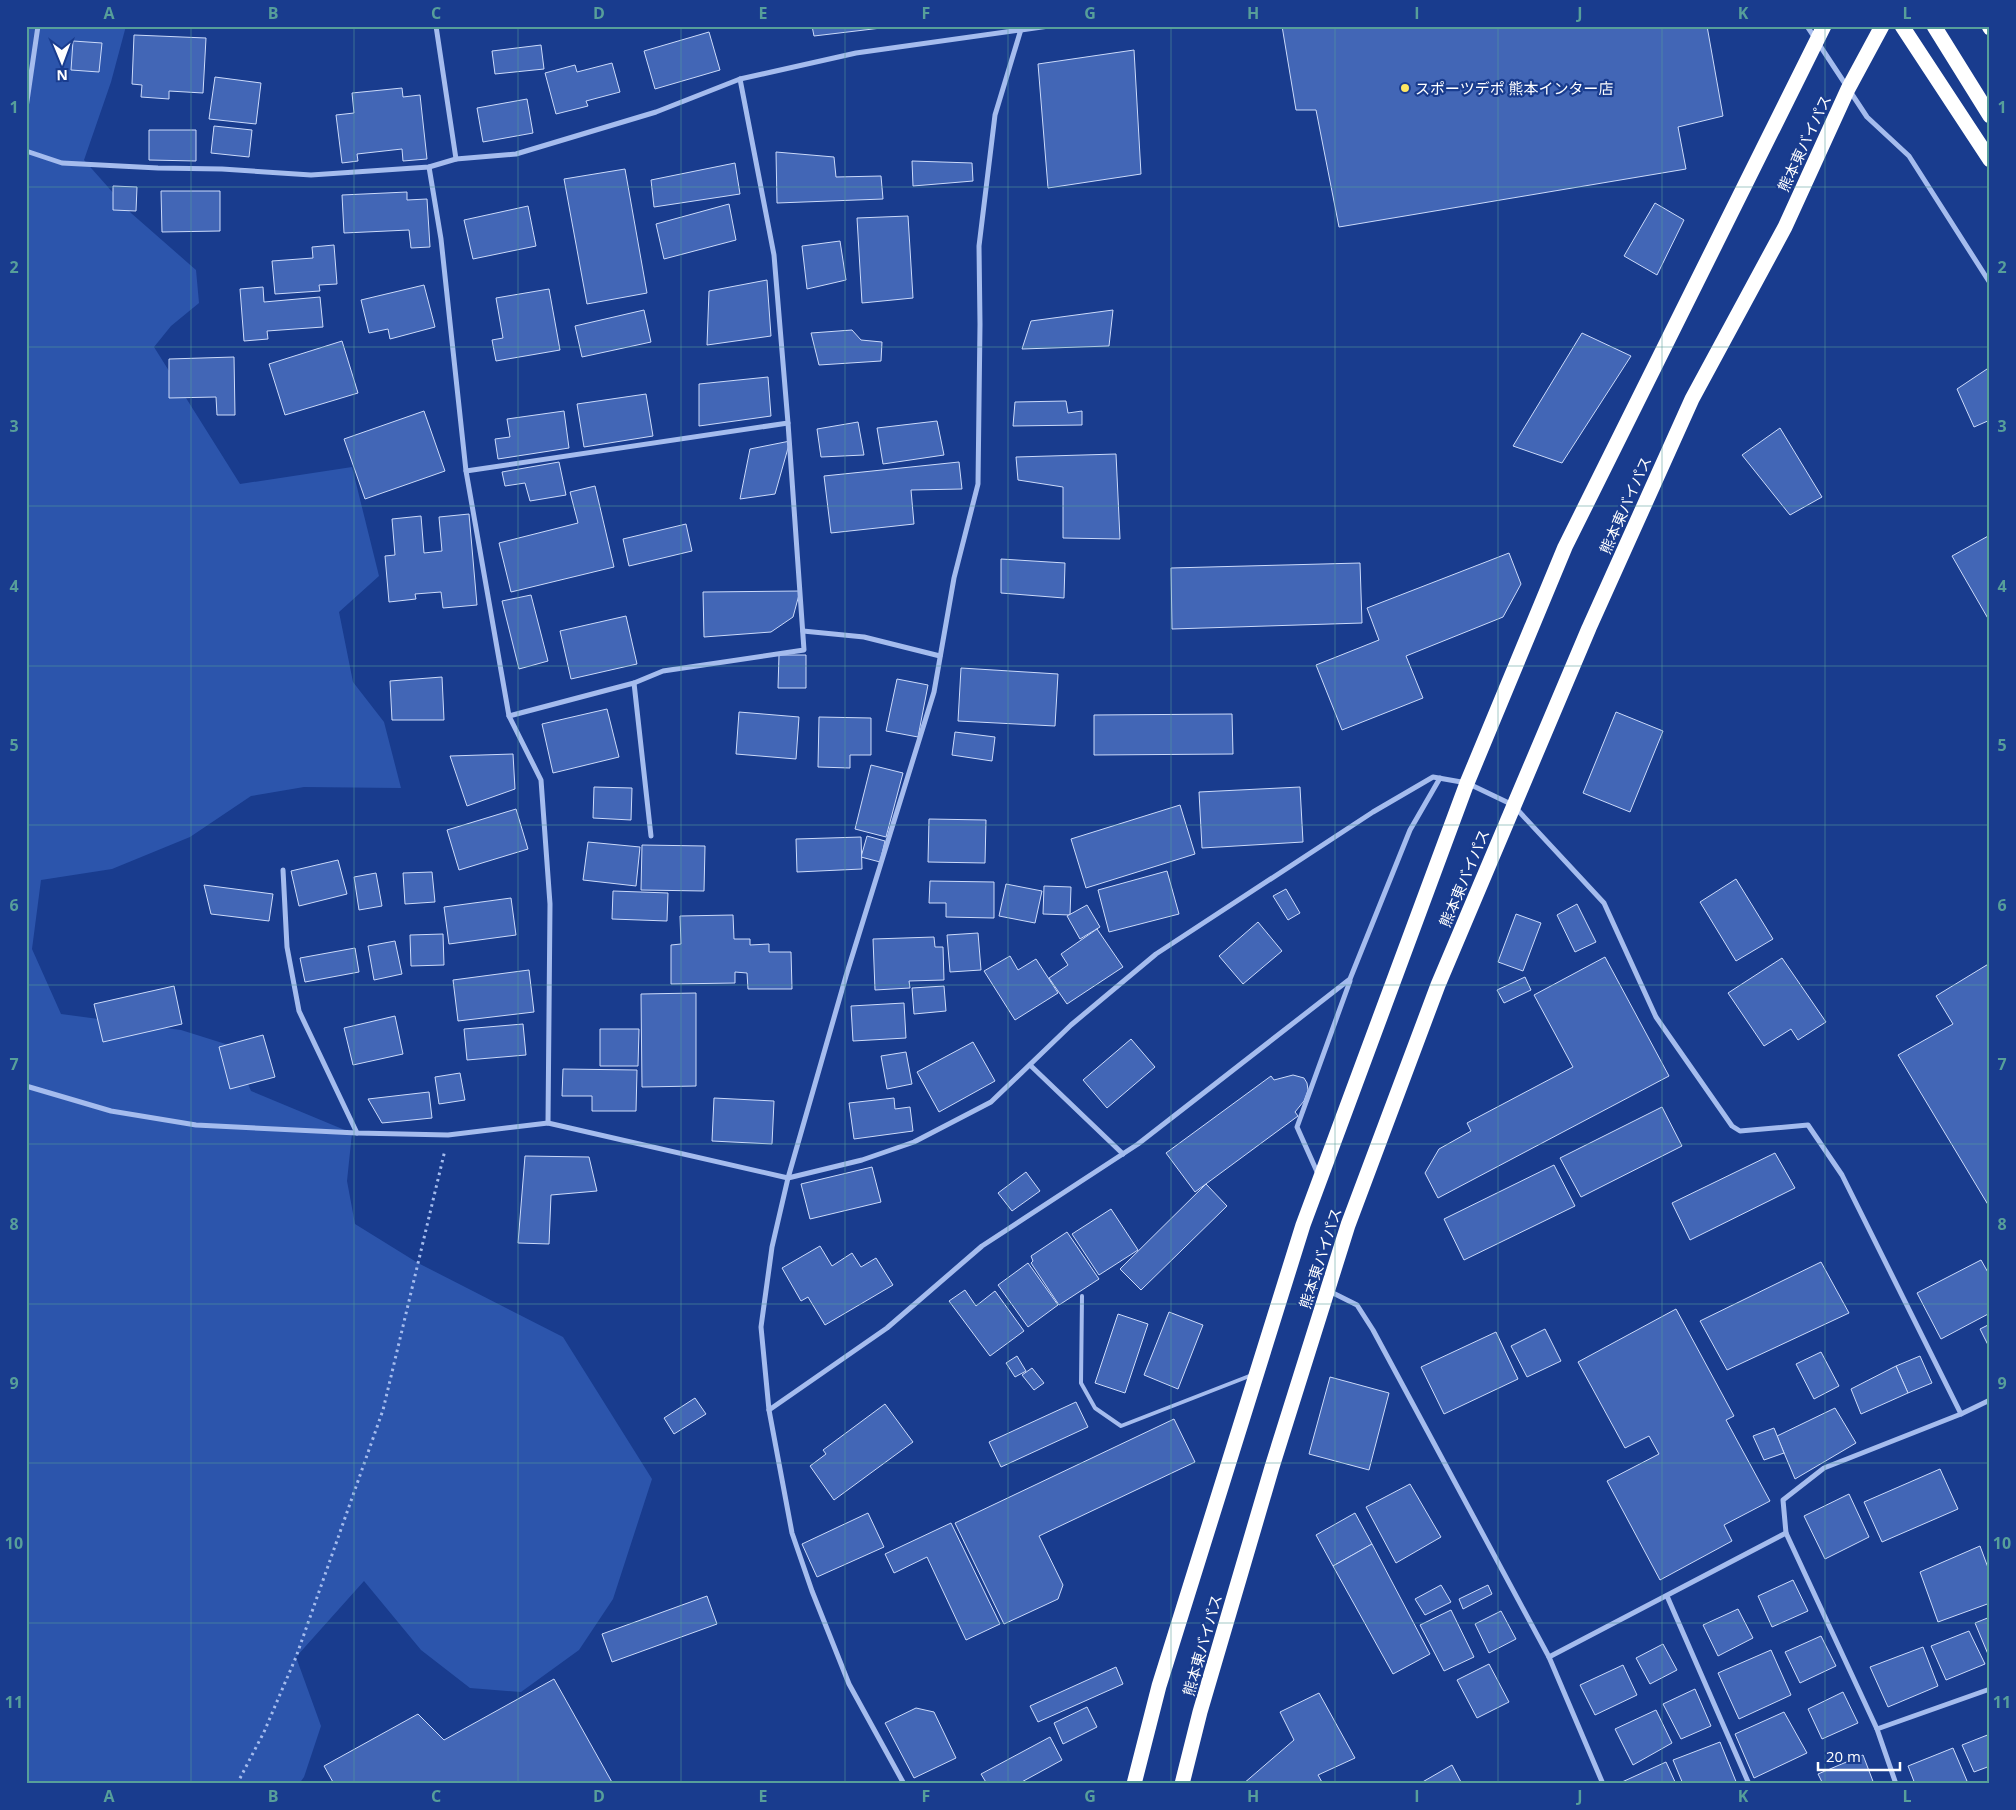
<svg xmlns="http://www.w3.org/2000/svg" width="2016" height="1810" font-family="'Open Sans','Noto Sans JP',sans-serif">
  <style>
    .green { fill: #2c55ac }
    .building { fill: #4266b6; stroke: #cbdafa }
    .lines { fill: none; stroke-linecap: round; stroke-linejoin: round }
    .path { stroke: #a5bcee; stroke-width: 3; stroke-dasharray: 2.5 4; stroke-linecap: butt }
    .lane { stroke: #a5bcee; stroke-width: 4 }
    .street { stroke: #a5bcee; stroke-width: 5 }
    .highway { stroke: #fff; stroke-width: 15 }
    .grid { fill: none; stroke: #579f9a; stroke-width: 1; stroke-opacity: 0.55 }
    .poi-dot { fill: #ffe762; stroke: #193c8e; stroke-width: 2 }
    .labels { text-anchor: middle; dominant-baseline: central; stroke-width: 4.5; stroke-linejoin: round; paint-order: stroke }
    .poi-label { font-size: 15px; fill: #fff; stroke: #193c8e; text-anchor: start }
    .street-label { font-size: 15px; fill: #fff; stroke: #193c8e }
    .neatline { fill: none; stroke: #579f9a; stroke-width: 2 }
    .grid-label { font-size: 16px; text-anchor: middle; font-weight: bold; fill: #579f9a }
  </style>
  <rect width="100%" height="100%" fill="#193c8e"/>
  <path class="green" d="M26 26H126L111 82 84 160 131 213 196 270 199 303 171 326 154 347 240 484 352 467 379 576 339 612 353 682 384 722 401 788 304 787 251 796 190 837 112 869 41 880 32 949 61 1014 181 1030 232 1046 251 1091 352 1133 347 1181 355 1224 418 1263 563 1337 652 1479 613 1599 579 1650 521 1692 470 1688 421 1650 364 1581 296 1657 321 1726 304 1777 299 1784H26Z"/>
  <g class="building">
    <path d="M812 26H898L814 36Z"/>
    <path d="M1282 26H1707L1723 116 1678 127 1686 169 1339 227 1316 110H1296Z"/>
    <path d="M709 32 720 70 655 89 644 51Z"/>
    <path d="M134 35 206 38 203 93 169 91V99L141 97 142 85 132 84Z"/>
    <path d="M73 41 102 43 99 72 71 70Z"/>
    <path d="M541 45 544 69 495 74 492 51Z"/>
    <path d="M1134 50 1141 174 1048 188 1038 64Z"/>
    <path d="M612 63 620 92 586 101 588 106 556 114 545 73 575 65 577 72Z"/>
    <path d="M215 77 261 83 256 124 209 119Z"/>
    <path d="M402 88 403 97 420 95 427 159 403 161 402 149 357 154 358 161 342 163 336 115 354 113 352 93Z"/>
    <path d="M527 99 533 133 483 142 477 108Z"/>
    <path d="M214 126 252 130 249 157 211 153Z"/>
    <path d="M149 130H196V161L149 160Z"/>
    <path d="M776 152 834 157 836 177 881 176 883 199 777 203Z"/>
    <path d="M912 161 972 163 973 181 913 186Z"/>
    <path d="M735 163 740 194 654 207 651 180Z"/>
    <path d="M625 169 647 293 587 304 564 179Z"/>
    <path d="M113 186 137 187 136 211 113 210Z"/>
    <path d="M161 191H220V231L162 232Z"/>
    <path d="M407 192V200L427 199 430 247 411 248 409 230 344 233 342 195Z"/>
    <path d="M1655 203 1684 220 1657 275 1624 256Z"/>
    <path d="M729 204 736 240 664 259 656 224Z"/>
    <path d="M528 206 536 246 473 259 464 220Z"/>
    <path d="M908 216 913 298 862 303 857 218Z"/>
    <path d="M840 241 846 280 807 289 802 246Z"/>
    <path d="M334 245 337 284 319 285 320 291 275 294 272 261 313 258 312 247Z"/>
    <path d="M767 280 771 336 707 345 709 291Z"/>
    <path d="M424 285 435 327 390 339 388 329 369 333 361 300Z"/>
    <path d="M263 287 264 302 320 297 323 327 267 331 268 339 244 341 240 289Z"/>
    <path d="M549 289 560 350 496 361 492 340 503 338 496 298Z"/>
    <path d="M644 310 651 342 582 357 575 326Z"/>
    <path d="M1113 310 1109 346 1022 349 1031 321Z"/>
    <path d="M852 330 861 340 882 342 881 361 819 365 811 333Z"/>
    <path d="M1582 333 1631 356 1562 463 1513 446Z"/>
    <path d="M342 341 358 393 285 415 269 364Z"/>
    <path d="M234 357 235 415H217L216 397 169 398V359Z"/>
    <path d="M1990 367V420L1974 427 1957 389Z"/>
    <path d="M768 377 771 416 699 426V384Z"/>
    <path d="M646 394 653 436 584 447 577 404Z"/>
    <path d="M1066 401 1068 413 1082 411V425L1013 426 1015 402Z"/>
    <path d="M424 411 445 471 365 499 344 439Z"/>
    <path d="M564 411 569 448 498 459 495 439 510 437 507 419Z"/>
    <path d="M937 421 944 455 883 464 877 428Z"/>
    <path d="M858 422 864 455 821 457 817 429Z"/>
    <path d="M1780 428 1822 497 1790 515 1742 455Z"/>
    <path d="M790 441 775 494 740 499 750 449Z"/>
    <path d="M1116 454 1120 539 1063 538V487L1018 480 1016 457Z"/>
    <path d="M559 462 566 495 530 501 525 483 505 486 502 472Z"/>
    <path d="M959 462 962 489 911 490 914 524 831 533 824 476Z"/>
    <path d="M595 486 614 567 511 592 499 543 578 523 570 492Z"/>
    <path d="M469 514 477 605 443 608 441 592 415 594 416 599 389 602 385 556 395 555 392 519 421 516 424 553 442 551 439 517Z"/>
    <path d="M686 524 692 551 629 566 623 539Z"/>
    <path d="M1990 535V622L1952 556Z"/>
    <path d="M1509 553 1521 584 1503 617 1406 656 1423 698 1342 730 1316 665 1379 640 1367 608Z"/>
    <path d="M1001 559 1065 563 1064 598 1001 593Z"/>
    <path d="M1360 563 1362 623 1172 629 1171 568Z"/>
    <path d="M800 591 793 617 771 632 704 637 703 592Z"/>
    <path d="M531 595 548 661 519 669 502 601Z"/>
    <path d="M626 616 637 664 571 679 560 631Z"/>
    <path d="M779 655H806V688H778Z"/>
    <path d="M961 668 1058 674 1055 726 958 721Z"/>
    <path d="M442 677 444 720H392L390 681Z"/>
    <path d="M897 679 928 685 918 737 886 731Z"/>
    <path d="M607 709 619 757 553 773 542 724Z"/>
    <path d="M739 712 799 717 796 759 736 754Z"/>
    <path d="M1616 712 1663 731 1630 812 1583 793Z"/>
    <path d="M1232 714 1233 754 1094 755V715Z"/>
    <path d="M819 717 871 718V755H850V768L818 767Z"/>
    <path d="M955 732 995 737 992 761 952 755Z"/>
    <path d="M513 754 515 789 467 806 450 756Z"/>
    <path d="M871 765 903 773 886 837 855 829Z"/>
    <path d="M594 787 632 788 631 820 593 818Z"/>
    <path d="M1300 787 1303 842 1202 848 1199 792Z"/>
    <path d="M1180 805 1195 854 1086 888 1071 839Z"/>
    <path d="M516 809 528 849 459 870 447 830Z"/>
    <path d="M929 819 986 820 985 863 928 862Z"/>
    <path d="M867 836 885 841 880 862 861 857Z"/>
    <path d="M861 837 862 869 797 872 796 839Z"/>
    <path d="M588 842 640 847 636 886 583 880Z"/>
    <path d="M642 845 705 846 704 891 641 890Z"/>
    <path d="M338 860 347 894 299 906 291 871Z"/>
    <path d="M1167 871 1179 914 1109 932 1098 890Z"/>
    <path d="M432 872 435 902 405 904 403 873Z"/>
    <path d="M376 873 382 906 359 910 354 877Z"/>
    <path d="M1736 879 1773 939 1736 961 1700 902Z"/>
    <path d="M930 881 994 882V918L946 917V903H929Z"/>
    <path d="M1006 884 1042 891 1035 923 999 916Z"/>
    <path d="M204 885 273 894 269 921 211 914Z"/>
    <path d="M1044 886 1071 887 1070 915 1043 914Z"/>
    <path d="M1286 889 1300 913 1288 920 1273 896Z"/>
    <path d="M613 891 668 893 667 921 612 919Z"/>
    <path d="M511 898 516 935 449 944 444 907Z"/>
    <path d="M1577 904 1596 942 1575 952 1557 915Z"/>
    <path d="M1087 905 1100 927 1080 939 1067 916Z"/>
    <path d="M1516 914 1541 923 1523 971 1498 962Z"/>
    <path d="M733 915 734 939H750V945L769 944V952H791L792 989H748L747 973 735 972V983L671 984V945L681 944 680 916Z"/>
    <path d="M1258 922 1282 951 1243 984 1219 956Z"/>
    <path d="M1097 929 1123 967 1067 1004 1049 978 1068 965 1061 954Z"/>
    <path d="M978 933 981 970 950 972 947 935Z"/>
    <path d="M443 934 444 965 411 966 410 935Z"/>
    <path d="M934 937 935 947H943L944 980 909 981 910 988 875 990 873 939Z"/>
    <path d="M395 941 402 974 374 980 368 946Z"/>
    <path d="M355 948 359 972 305 982 300 958Z"/>
    <path d="M1010 956 1018 970 1036 959 1058 993 1015 1020 984 971Z"/>
    <path d="M1605 957 1669 1076 1438 1198 1425 1173 1439 1149 1471 1131 1467 1123 1573 1067 1534 995Z"/>
    <path d="M1782 958 1826 1022 1798 1040 1791 1029 1764 1046 1728 993Z"/>
    <path d="M1990 963V1208L1898 1055 1953 1024 1936 996Z"/>
    <path d="M529 970 534 1012 458 1021 453 980Z"/>
    <path d="M1525 977 1531 990 1504 1003 1497 990Z"/>
    <path d="M174 986 182 1024 103 1042 94 1004Z"/>
    <path d="M944 986 946 1011 914 1014 912 988Z"/>
    <path d="M696 993V1086L642 1087 641 994Z"/>
    <path d="M904 1003 906 1038 853 1041 851 1006Z"/>
    <path d="M395 1016 403 1054 353 1065 344 1028Z"/>
    <path d="M523 1024 526 1055 467 1060 464 1029Z"/>
    <path d="M600 1029H639L638 1066H600Z"/>
    <path d="M263 1035 275 1077 230 1089 219 1047Z"/>
    <path d="M1131 1039 1155 1067 1107 1108 1083 1080Z"/>
    <path d="M973 1042 995 1081 939 1112 917 1072Z"/>
    <path d="M906 1052 912 1084 887 1089 881 1056Z"/>
    <path d="M563 1069 637 1070 636 1111H592V1096H562Z"/>
    <path d="M460 1073 465 1100 439 1104 435 1077Z"/>
    <path d="M1293 1075 1304 1078 1307 1083 1308 1090 1304 1101 1295 1112 1298 1116 1195 1192 1166 1153 1271 1076 1274 1080Z"/>
    <path d="M429 1092 432 1118 382 1123 368 1099Z"/>
    <path d="M714 1098 774 1101 772 1144 712 1141Z"/>
    <path d="M894 1098 895 1109 910 1107 913 1131 854 1139 849 1103Z"/>
    <path d="M1662 1107 1682 1146 1581 1197 1560 1158Z"/>
    <path d="M1775 1153 1795 1188 1690 1240 1672 1203Z"/>
    <path d="M525 1156 589 1157 597 1191 551 1195 549 1244 518 1243Z"/>
    <path d="M1554 1165 1575 1206 1464 1260 1444 1219Z"/>
    <path d="M872 1167 881 1202 810 1219 801 1184Z"/>
    <path d="M1026 1172 1040 1191 1012 1211 998 1193Z"/>
    <path d="M1206 1184 1227 1206 1141 1290 1120 1269Z"/>
    <path d="M1111 1209 1138 1250 1099 1275 1072 1234Z"/>
    <path d="M1067 1232 1099 1279 1059 1305 1031 1263 1033 1261 1031 1256Z"/>
    <path d="M820 1246 832 1266 852 1253 861 1267 876 1258 893 1285 825 1325 808 1297 801 1301 782 1268Z"/>
    <path d="M1981 1260 1990 1276V1313L1941 1339 1917 1293Z"/>
    <path d="M1821 1262 1849 1313 1727 1370 1700 1321Z"/>
    <path d="M1028 1263 1058 1305 1028 1327 998 1285Z"/>
    <path d="M965 1290 976 1306 995 1291 1024 1331 990 1356 949 1301Z"/>
    <path d="M1676 1309 1734 1416 1726 1420 1770 1501 1724 1525 1732 1541 1660 1580 1607 1481 1659 1454 1649 1436 1625 1448 1578 1362Z"/>
    <path d="M1169 1312 1203 1325 1178 1389 1144 1375Z"/>
    <path d="M1118 1314 1148 1324 1125 1393 1095 1383Z"/>
    <path d="M1990 1324V1349L1980 1329Z"/>
    <path d="M1545 1329 1561 1361 1527 1377 1511 1346Z"/>
    <path d="M1496 1332 1518 1379 1444 1414 1421 1367Z"/>
    <path d="M1821 1352 1839 1386 1814 1399 1796 1364Z"/>
    <path d="M1017 1356 1026 1371 1015 1377 1006 1363Z"/>
    <path d="M1920 1356 1932 1383 1908 1393 1896 1366Z"/>
    <path d="M1896 1366 1908 1393 1861 1414 1851 1389Z"/>
    <path d="M1032 1368 1044 1383 1034 1390 1022 1375Z"/>
    <path d="M1330 1377 1389 1393 1369 1470 1309 1454Z"/>
    <path d="M695 1398 706 1414 674 1434 664 1418Z"/>
    <path d="M1076 1402 1088 1427 1001 1467 989 1442Z"/>
    <path d="M885 1404 913 1442 834 1500 810 1466 826 1454 823 1450Z"/>
    <path d="M1835 1408 1856 1443 1795 1479 1777 1436Z"/>
    <path d="M1174 1419 1195 1462 1039 1536 1063 1585 1058 1599 1004 1624 955 1523Z"/>
    <path d="M1774 1428 1784 1453 1764 1460 1753 1436Z"/>
    <path d="M1940 1469 1958 1509 1882 1542 1864 1502Z"/>
    <path d="M1410 1484 1441 1537 1396 1563 1366 1507Z"/>
    <path d="M1849 1494 1869 1537 1825 1559 1804 1516Z"/>
    <path d="M868 1513 884 1547 817 1577 802 1544Z"/>
    <path d="M1355 1513 1372 1544 1333 1566 1316 1535Z"/>
    <path d="M951 1523 1000 1624 966 1640 927 1557 894 1573 885 1554Z"/>
    <path d="M1372 1544 1430 1654 1393 1674 1333 1566Z"/>
    <path d="M1980 1546 1990 1573V1603L1938 1622 1920 1572Z"/>
    <path d="M1793 1580 1808 1611 1772 1627 1758 1596Z"/>
    <path d="M1441 1585 1451 1602 1425 1615 1415 1599Z"/>
    <path d="M1488 1585 1492 1594 1463 1609 1459 1599Z"/>
    <path d="M707 1596 717 1624 612 1662 602 1634Z"/>
    <path d="M1738 1609 1753 1638 1718 1656 1703 1625Z"/>
    <path d="M1451 1610 1474 1657 1444 1671 1420 1625Z"/>
    <path d="M1501 1611 1516 1639 1489 1653 1475 1624Z"/>
    <path d="M1990 1617V1659L1975 1623Z"/>
    <path d="M1969 1631 1985 1664 1946 1680 1931 1646Z"/>
    <path d="M1821 1636 1836 1666 1800 1683 1785 1652Z"/>
    <path d="M1663 1644 1677 1670 1650 1684 1636 1658Z"/>
    <path d="M1923 1647 1938 1686 1888 1707 1870 1667Z"/>
    <path d="M1771 1650 1791 1695 1739 1719 1718 1673Z"/>
    <path d="M1489 1664 1509 1702 1477 1718 1457 1680Z"/>
    <path d="M1623 1665 1637 1695 1595 1715 1580 1685Z"/>
    <path d="M1116 1667 1123 1684 1038 1722 1030 1706Z"/>
    <path d="M554 1679 613 1784H334L324 1766 418 1714 444 1740Z"/>
    <path d="M1695 1689 1711 1726 1681 1739 1663 1704Z"/>
    <path d="M1843 1692 1858 1723 1822 1739 1808 1709Z"/>
    <path d="M1319 1693 1355 1758 1318 1775 1323 1784H1243L1294 1740 1280 1712Z"/>
    <path d="M1087 1707 1097 1727 1063 1744 1054 1723Z"/>
    <path d="M916 1708 934 1712 956 1758 914 1778 885 1723Z"/>
    <path d="M1656 1710 1672 1743 1633 1765 1615 1729Z"/>
    <path d="M1784 1712 1807 1753 1754 1778 1735 1734Z"/>
    <path d="M1990 1734V1766L1974 1772 1962 1745Z"/>
    <path d="M1050 1737 1062 1760 1018 1784H987L981 1774Z"/>
    <path d="M1720 1742 1737 1784H1683L1673 1760Z"/>
    <path d="M1953 1748 1967 1781 1960 1784H1915L1908 1766Z"/>
    <path d="M1863 1755 1874 1784H1823L1818 1774Z"/>
    <path d="M1666 1762 1676 1784H1623L1622 1782Z"/>
    <path d="M1452 1765 1462 1784H1419Z"/>
  </g>
  <g class="lines">
    <path class="path" d="M237 1784 264 1732 296 1657 383 1410 445 1150"/>
    <path class="lane" d="M1082 1296 1081 1383 1095 1408 1121 1426 1252 1375"/>
    <g class="street">
      <path d="M436 26 456 159"/>
      <path d="M1807 26 1867 117 1909 156 1990 283"/>
      <path d="M26 108 38 26"/>
      <path d="M26 151 62 163 158 168 222 169 311 175 429 167 456 159 516 154 656 112 740 79 856 53 1049 26"/>
      <path d="M429 167 441 239 466 471 509 716 541 780 550 904 548 1123"/>
      <path d="M466 471 788 423 774 255 740 79"/>
      <path d="M803 631 864 637 940 656"/>
      <path d="M634 683 651 836"/>
      <path d="M509 716 634 683 663 671 804 650 788 423"/>
      <path d="M283 870 287 947 299 1011 357 1133"/>
      <path d="M1030 1065 1123 1154"/>
      <path d="M26 1086 111 1111 196 1125 357 1133 448 1135 548 1123 788 1178 862 1160 914 1142 991 1102 1071 1025 1156 954 1373 812 1433 777 1467 783 1513 805 1604 903 1656 1017 1732 1126 1740 1131 1808 1125 1842 1175 1961 1414"/>
      <path d="M1318 1174 1297 1127 1350 981"/>
      <path d="M1329 1291 1357 1305 1373 1330 1549 1657 1603 1784"/>
      <path d="M769 1410 887 1328 982 1246 1138 1144 1350 979 1410 830 1440 778"/>
      <path d="M1667 1596 1749 1784"/>
      <path d="M1549 1657 1786 1533"/>
      <path d="M1877 1729 1990 1689"/>
      <path d="M904 1784 849 1684 812 1591 792 1533 769 1410 761 1327 772 1247 788 1178 846 976 934 692 954 578 978 484 980 324 979 246 995 115 1022 26"/>
      <path d="M1896 1784 1877 1729 1786 1533 1783 1500 1824 1468 1961 1414 1990 1400"/>
    </g>
    <g class="highway">
      <path d="M1902 26 1990 160"/>
      <path d="M1934 26 1990 116"/>
      <path d="M1989 26 1990 28"/>
      <path d="M1134 1784 1159 1686 1303 1225 1467 783 1565 547 1824 26"/>
      <path d="M1182 1784 1200 1712 1272 1467 1348 1225 1438 985 1589 628 1692 399 1785 227 1848 89 1882 26"/>
    </g>
  </g>
  <path class="grid" d="M191 26V1784M354 26V1784M518 26V1784M681 26V1784M845 26V1784M1008 26V1784M1171 26V1784M1335 26V1784M1498 26V1784M1662 26V1784M1825 26V1784M26 187H1990M26 347H1990M26 506H1990M26 666H1990M26 825H1990M26 985H1990M26 1144H1990M26 1304H1990M26 1463H1990M26 1623H1990"/>
  <circle class="poi-dot" cx="1405" cy="88" r="5"/>
  <g class="labels">
    <g class="poi-label">
      <text x="1415" y="88">スポーツデポ 熊本インター店</text>
    </g>
    <g class="street-label">
      <text transform="translate(1804 143) rotate(-65)">熊本東バイパス</text>
      <text transform="translate(1625 505) rotate(-66)">熊本東バイパス</text>
      <text transform="translate(1464 878) rotate(-67)">熊本東バイパス</text>
      <text transform="translate(1320 1258) rotate(-72)">熊本東バイパス</text>
      <text transform="translate(1202 1645) rotate(-74)">熊本東バイパス</text>
    </g>
  </g>
  <rect width="2016" height="1810" fill="none" stroke="#193c8e" stroke-width="55"/>
  <g transform="translate(62 62) rotate(179)" stroke="#193c8e" stroke-width="4" paint-order="stroke">
  <path d="M0-4L9 19L0 12L-9 19Z" fill="#ffffff"/>
  <text y="-8" font-size="14" font-weight="bold" text-anchor="middle" fill="#ffffff">N</text>
  </g>
  <path d="M1818 1762v8h82v-8" fill="none" stroke="#ffffff" stroke-width="2.5"/>
  <text x="1826" y="1762" font-size="15" fill="#ffffff" stroke="#193c8e" stroke-width="4" paint-order="stroke">20 m</text>
  <rect x="28" y="28" width="1960" height="1754" class="neatline"/>
  <g class="grid-label">
    <text x="109" y="19">A</text>
    <text x="273" y="19">B</text>
    <text x="436" y="19">C</text>
    <text x="599" y="19">D</text>
    <text x="763" y="19">E</text>
    <text x="926" y="19">F</text>
    <text x="1090" y="19">G</text>
    <text x="1253" y="19">H</text>
    <text x="1417" y="19">I</text>
    <text x="1580" y="19">J</text>
    <text x="1743" y="19">K</text>
    <text x="1907" y="19">L</text>
    <text x="14" y="113">1</text>
    <text x="2002" y="113">1</text>
    <text x="14" y="273">2</text>
    <text x="2002" y="273">2</text>
    <text x="14" y="432">3</text>
    <text x="2002" y="432">3</text>
    <text x="14" y="592">4</text>
    <text x="2002" y="592">4</text>
    <text x="14" y="751">5</text>
    <text x="2002" y="751">5</text>
    <text x="14" y="911">6</text>
    <text x="2002" y="911">6</text>
    <text x="14" y="1070">7</text>
    <text x="2002" y="1070">7</text>
    <text x="14" y="1230">8</text>
    <text x="2002" y="1230">8</text>
    <text x="14" y="1389">9</text>
    <text x="2002" y="1389">9</text>
    <text x="14" y="1549">10</text>
    <text x="2002" y="1549">10</text>
    <text x="14" y="1708">11</text>
    <text x="2002" y="1708">11</text>
    <text x="109" y="1802">A</text>
    <text x="273" y="1802">B</text>
    <text x="436" y="1802">C</text>
    <text x="599" y="1802">D</text>
    <text x="763" y="1802">E</text>
    <text x="926" y="1802">F</text>
    <text x="1090" y="1802">G</text>
    <text x="1253" y="1802">H</text>
    <text x="1417" y="1802">I</text>
    <text x="1580" y="1802">J</text>
    <text x="1743" y="1802">K</text>
    <text x="1907" y="1802">L</text>
  </g>
</svg>
